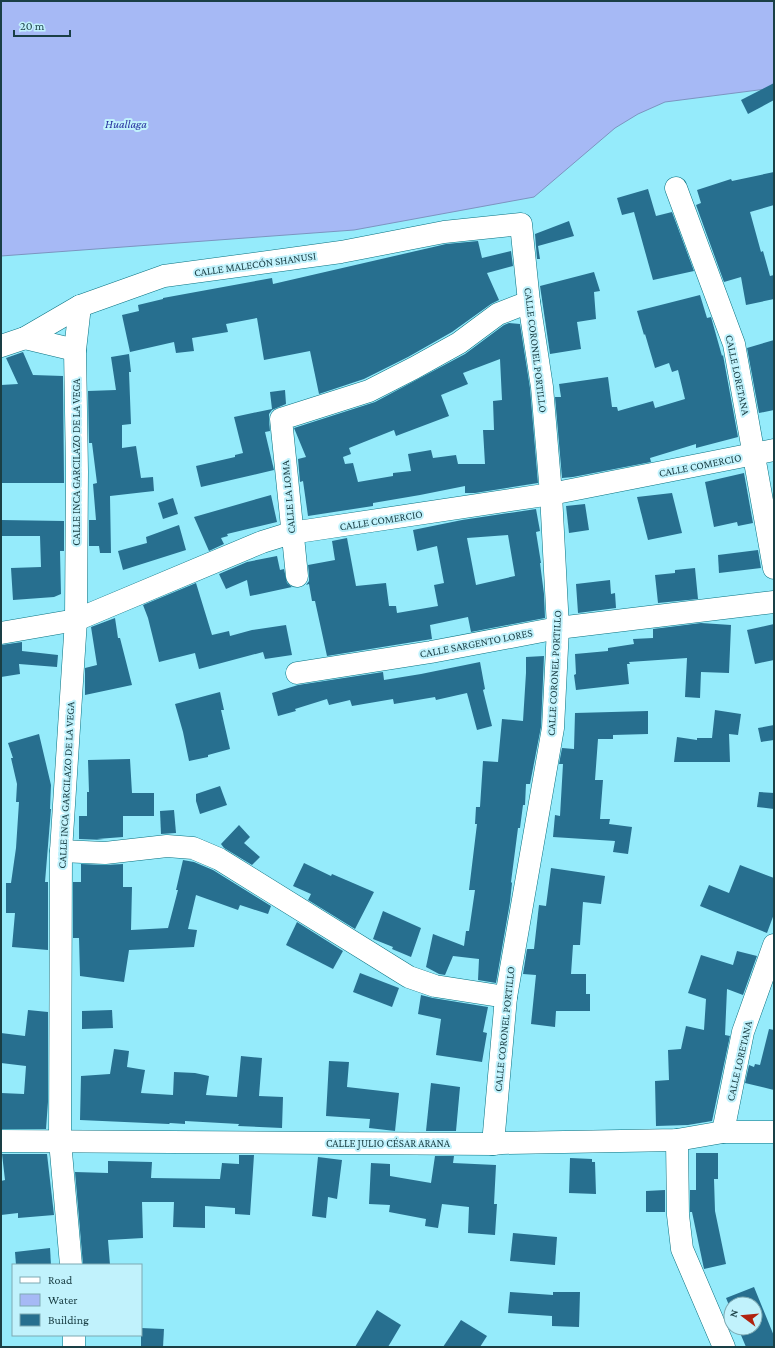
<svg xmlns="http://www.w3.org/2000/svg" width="775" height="1348" font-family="'Crimson Pro',serif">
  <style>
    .water { fill: #a6b9f5; stroke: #7c94c0 }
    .building { fill: #276f8f; fill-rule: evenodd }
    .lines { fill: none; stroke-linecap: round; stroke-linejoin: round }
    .minor-casing { stroke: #087180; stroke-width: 23 }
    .minor { stroke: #fff; stroke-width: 22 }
    .labels { text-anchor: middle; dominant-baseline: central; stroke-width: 4; stroke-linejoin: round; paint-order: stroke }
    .street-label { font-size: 11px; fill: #1a3f45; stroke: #c1f2fc }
    .water-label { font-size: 12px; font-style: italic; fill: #26309e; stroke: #c1f2fc }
  </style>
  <rect width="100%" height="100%" fill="#95ebfb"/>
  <path class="water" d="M1 1H774V88L665 102 638 114 615 128 534 197 354 230 1 256Z"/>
  <g class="building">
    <path d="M774 83V100L748 114 741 100Z"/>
    <path d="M774 172V205L750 212 761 252 763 251 770 276 774 275V299L746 305 741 277 724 282 696 205 701 203 697 190 731 179 732 181Z"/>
    <path d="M648 189 656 216 672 212 694 271 653 280 634 212 622 215 617 198Z"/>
    <path d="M569 221 574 236 538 246 540 259H537L535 234Z"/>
    <path d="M478 241 482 258 511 251 513 266 487 273 499 300 491 304 452 332 408 357 364 379 319 394 310 351 264 360 257 318 226 324 228 332 192 338 194 351 176 353 174 342 130 352 122 315 139 311 138 305 163 299V298L272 278 273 284 429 248 446 244Z"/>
    <path d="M594 272 600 291 594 292 596 319 577 322 581 349 550 354 540 286Z"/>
    <path d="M700 295 707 318 711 317 722 356 723 355 738 437 696 448V444L650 458 651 462 573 477 562 478 555 397H561L559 384 608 377 612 407H617L618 411 653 401 655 408 685 399 678 370 672 372 669 363 655 368 645 334 644 335 637 311Z"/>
    <path d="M509 323 520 324 530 388 538 483 475 493H465V486L420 495 373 503V506L308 516 303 481 300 482 298 459 306 457 294 428 375 402 465 354 504 325ZM500 359 502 400 493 401 494 430H483L485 464H458L456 455 433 458 431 450 408 454 411 471 393 473V476L358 482 353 463 345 464 343 457 351 454 349 448 394 430 396 436 449 416 441 395 468 384 463 373Z"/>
    <path d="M774 340V410L759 413 747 348Z"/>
    <path d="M23 352 33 375 63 376 64 483H1V385L18 384 6 358Z"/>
    <path d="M129 354 131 372H129L131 424 122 425V448L136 446 141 478 153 477 154 491 110 496 111 553H100L99 546H89V520H96L93 484 97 483 92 443H89L88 391 116 390 111 357Z"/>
    <path d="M285 390 286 404 272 410 269 414V420L270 431 265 432 274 470 201 487 196 466 235 457V455L243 453 234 417 272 409 270 392Z"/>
    <path d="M744 473 753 523 738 526 737 522 714 527 705 482Z"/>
    <path d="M672 493 682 533 648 540 637 497Z"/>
    <path d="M271 495 277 522 227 534 228 536 221 538 224 544 209 551 194 517Z"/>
    <path d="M173 498 178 514 163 519 158 503Z"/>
    <path d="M585 504 589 530 569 533 566 506Z"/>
    <path d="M536 509 540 531 536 532 541 563H540L544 594 545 618 471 632 468 617 430 625 432 639 327 656 315 601H312L309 584 306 585 309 581V575L308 565 335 560 332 541 347 538 356 586 386 583 389 606H396L397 613 438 606 434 585 444 583 437 546 417 551 413 530 462 520ZM508 535 515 576 476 585 467 538Z"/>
    <path d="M1 520 64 521V551H60L61 594 54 597 13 600 11 568 41 567 40 536H1Z"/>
    <path d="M179 525 186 550 123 570 118 551 147 543 146 537Z"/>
    <path d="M758 550 761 568 719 573 718 555Z"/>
    <path d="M277 556 280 570 284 569 287 583 292 587 250 596 247 580 226 589 219 574 247 562Z"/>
    <path d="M695 568 698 599 658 603 655 575 675 573V570Z"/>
    <path d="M610 580 611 594 615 593 616 608 578 613 576 584Z"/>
    <path d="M196 583 212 635 229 631 230 636 252 630 286 625 292 655 265 659 263 652 199 669 195 653 159 662 148 618 143 605Z"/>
    <path d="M115 618 118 638H120L132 685 85 695V668L97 665 91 627Z"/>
    <path d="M701 623 731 625 729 673 701 672 700 698 685 697 687 658 629 662 630 664H627L629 684 576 690 574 675 576 674 575 654 608 651V648L634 644 633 639 653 638V629Z"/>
    <path d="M774 624V660L755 664 747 630Z"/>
    <path d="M22 642V651L58 655 57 667 19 664 20 674 1 677V645Z"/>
    <path d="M544 656 541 727 530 784H526L525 805H523L520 828H518L511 882 512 883 510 902 496 983 478 980 479 959 453 956 445 975 439 974 426 967 433 934 464 946 466 931H469L475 890H469L477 824H475L476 807H480L483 761 498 762 502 719 523 721 526 673V657Z"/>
    <path d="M480 662 485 689 483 690 492 726 477 730 467 693 436 700 435 697 394 704 393 699 352 706 350 700 329 705 327 699 295 709 296 711 278 716 272 693 298 685 383 672 384 680 421 674Z"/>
    <path d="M220 692 224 710H221L230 749 208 755V757L189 761 183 732 175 704Z"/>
    <path d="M715 710 741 714 738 735 729 734 730 762H674L677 737 697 740V738H712Z"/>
    <path d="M648 711V734L613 735V739H598L595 780H603L600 819H610L609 824 632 827 628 854 613 852 615 841 553 837 555 815 560 816 563 764H559L562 748 574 749 575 713Z"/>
    <path d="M774 725V740L761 742 758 728Z"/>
    <path d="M39 734 51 785 50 809H51L45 882H48V950L12 947 15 913H6V883H11L16 848 19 802H16L17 784 11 758H13L8 743Z"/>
    <path d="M130 759 132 793H154V816H123V837L97 839 104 840 79 839V816H87V792H89L88 760Z"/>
    <path d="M220 786 227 805 200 814 196 801V794Z"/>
    <path d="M759 792 774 793V809L757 807Z"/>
    <path d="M174 810 176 833 161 834 160 811Z"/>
    <path d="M239 825 250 837 244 843 260 857 252 865 224 848 221 844Z"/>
    <path d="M183 860 194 862 213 870 271 906 268 914 240 905 238 910 196 895 188 929 197 930 194 947 129 950 124 982 80 976 79 938H73V882H81V864L105 865 123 864V887H132L131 930 168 928 178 890H176Z"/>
    <path d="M304 863 331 876 332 874 374 892 355 929 308 900 311 894 293 886Z"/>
    <path d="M740 865 774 878V914L767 933 700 906 709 885 729 893Z"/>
    <path d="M551 868 605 876 601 904 583 902 580 945H573L571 974H586V994H590V1011H556L555 1027 531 1024 536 975 523 974 527 949H534L539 905 546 906Z"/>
    <path d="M383 911 421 928 411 957 392 949 393 947 373 939Z"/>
    <path d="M297 922 343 951 333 969 286 945Z"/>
    <path d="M737 951 757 956 743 995 727 989 725 1035 730 1036 712 1121 688 1125 656 1126 655 1081 669 1080 668 1050 681 1049 686 1026 704 1030 706 999 688 993 701 955 733 965Z"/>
    <path d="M360 973 399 988 392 1007 353 992Z"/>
    <path d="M421 995 433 998 488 1007 483 1032 487 1033 482 1062 436 1055 441 1019 418 1014Z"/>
    <path d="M28 1010 48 1012V1102L46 1129H1V1093L24 1094 26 1066 1 1063V1033L25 1036Z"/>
    <path d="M112 1010 113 1028 82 1029V1011Z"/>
    <path d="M769 1029 774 1030V1090L745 1083 749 1065 754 1067 755 1064 760 1065Z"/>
    <path d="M114 1049 129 1051 127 1067 145 1070 141 1093 173 1095 174 1072 195 1073 209 1076 206 1095 237 1097 241 1056 262 1058 259 1096 283 1097 282 1128 238 1126 239 1124 185 1121V1124L170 1123 169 1124 80 1120 81 1076 110 1074Z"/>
    <path d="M329 1061 349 1062 347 1087 399 1093 395 1131 369 1128 370 1119 326 1116Z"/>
    <path d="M431 1083 460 1087 456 1131H426Z"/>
    <path d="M696 1153H718V1179H714L715 1211 726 1264 704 1269 692 1212H690V1190H696Z"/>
    <path d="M2 1154H47L54 1215 18 1218V1213L1 1215V1181L5 1180Z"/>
    <path d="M239 1155H254L250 1215 235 1214V1208L205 1206V1228L173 1227 174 1202H142L143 1238 108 1240 110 1265H83L75 1172 108 1173V1161L152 1162 151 1178 220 1179 222 1163 239 1164Z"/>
    <path d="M435 1156H454L453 1163 496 1165 494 1204H497L495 1235 468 1233 469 1207 442 1204 438 1228 425 1226 426 1219 389 1212 390 1205 369 1204 371 1163 390 1164V1176L431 1183Z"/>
    <path d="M318 1157 342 1160 337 1199 328 1197 326 1218 312 1216Z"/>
    <path d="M570 1158 592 1159V1162H595L596 1194 569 1193Z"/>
    <path d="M665 1190V1212H646V1191Z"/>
    <path d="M513 1233 557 1237 555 1265 510 1261Z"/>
    <path d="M50 1248 51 1265H16L15 1252Z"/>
    <path d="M754 1287 774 1336V1347H746L738 1328H755V1304H731V1310L726 1298Z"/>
    <path d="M510 1292 553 1295V1292H580L579 1327 552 1326V1316L508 1313Z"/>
    <path d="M377 1310 401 1325 388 1347H355Z"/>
    <path d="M461 1320 487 1336 480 1347H443Z"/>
    <path d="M141 1328 164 1329 163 1347H141Z"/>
  </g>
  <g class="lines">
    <g class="minor-casing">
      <g id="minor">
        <path d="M676 188 734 344 774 568"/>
        <path d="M25 338 75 350"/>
        <path d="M1 346 25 338 80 306 164 276 341 252 444 232 521 224 529 302 542 387 551 494 558 628 553 728 506 997 493 1144"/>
        <path d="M297 576 281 419 369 391 414 368 459 343 498 314 529 302"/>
        <path d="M1 633 76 620 262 542 291 533 551 494 774 450"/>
        <path d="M297 673 431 652 558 628 774 602"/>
        <path d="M61 851 105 853 167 846 193 848 219 859 409 977 435 986 506 997"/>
        <path d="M723 1132 743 1032 774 945"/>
        <path d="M677 1140 678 1215 682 1249 724 1347"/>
        <path d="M1 1141 493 1144 502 1143 677 1140 723 1132H774"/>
        <path d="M71 1265 60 1141 61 851 76 620 77 472 75 350 80 306"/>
        <path d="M74 1335V1347"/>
      </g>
    </g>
    <use href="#minor" class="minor"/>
  </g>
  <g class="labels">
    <g class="street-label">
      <text transform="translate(255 264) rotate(-8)">CALLE MALECÓN SHANUSI</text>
      <text transform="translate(536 350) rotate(83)">CALLE CORONEL PORTILLO</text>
      <text transform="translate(738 375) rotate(78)">CALLE LORETANA</text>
      <text transform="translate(76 462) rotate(-90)">CALLE INCA GARCILAZO DE LA VEGA</text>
      <text transform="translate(700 465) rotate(-11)">CALLE COMERCIO</text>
      <text transform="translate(288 497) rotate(-95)">CALLE LA LOMA</text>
      <text transform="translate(381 520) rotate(-9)">CALLE COMERCIO</text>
      <text transform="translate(476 643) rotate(-11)">CALLE SARGENTO LORES</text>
      <text transform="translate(554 673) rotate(-87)">CALLE CORONEL PORTILLO</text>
      <text transform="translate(66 785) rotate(-87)">CALLE INCA GARCILAZO DE LA VEGA</text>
      <text transform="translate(504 1029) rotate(-84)">CALLE CORONEL PORTILLO</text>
      <text transform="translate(739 1061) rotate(-77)">CALLE LORETANA</text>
      <text x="388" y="1143">CALLE JULIO CÉSAR ARANA</text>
    </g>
    <g class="water-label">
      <text x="126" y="124">Huallaga</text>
    </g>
  </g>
  <rect width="775" height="1348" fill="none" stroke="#1a3f45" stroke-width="4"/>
  <rect x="12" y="1264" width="130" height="72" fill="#c1f2fc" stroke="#7eaab3"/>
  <rect x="20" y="1277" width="20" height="6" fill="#ffffff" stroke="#7eaab3"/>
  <text x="48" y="1284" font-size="12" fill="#1a3f45">Road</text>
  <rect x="20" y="1294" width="20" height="12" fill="#a6b9f5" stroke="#7eaab3"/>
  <text x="48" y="1304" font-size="12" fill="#1a3f45">Water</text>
  <rect x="20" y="1314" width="20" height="12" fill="#276f8f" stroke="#7eaab3"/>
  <text x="48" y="1324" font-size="12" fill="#1a3f45">Building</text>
  <g transform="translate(743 1316) rotate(286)"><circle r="19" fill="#c1f2fc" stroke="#7eaab3"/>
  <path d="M0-3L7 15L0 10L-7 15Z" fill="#b12310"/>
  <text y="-6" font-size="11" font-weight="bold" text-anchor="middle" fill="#1a3f45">N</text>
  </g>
  <path d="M14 30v6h56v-6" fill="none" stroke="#1a3f45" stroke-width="2"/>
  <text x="20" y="30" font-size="12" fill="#1a3f45" stroke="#c1f2fc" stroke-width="3" paint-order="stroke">20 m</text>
</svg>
